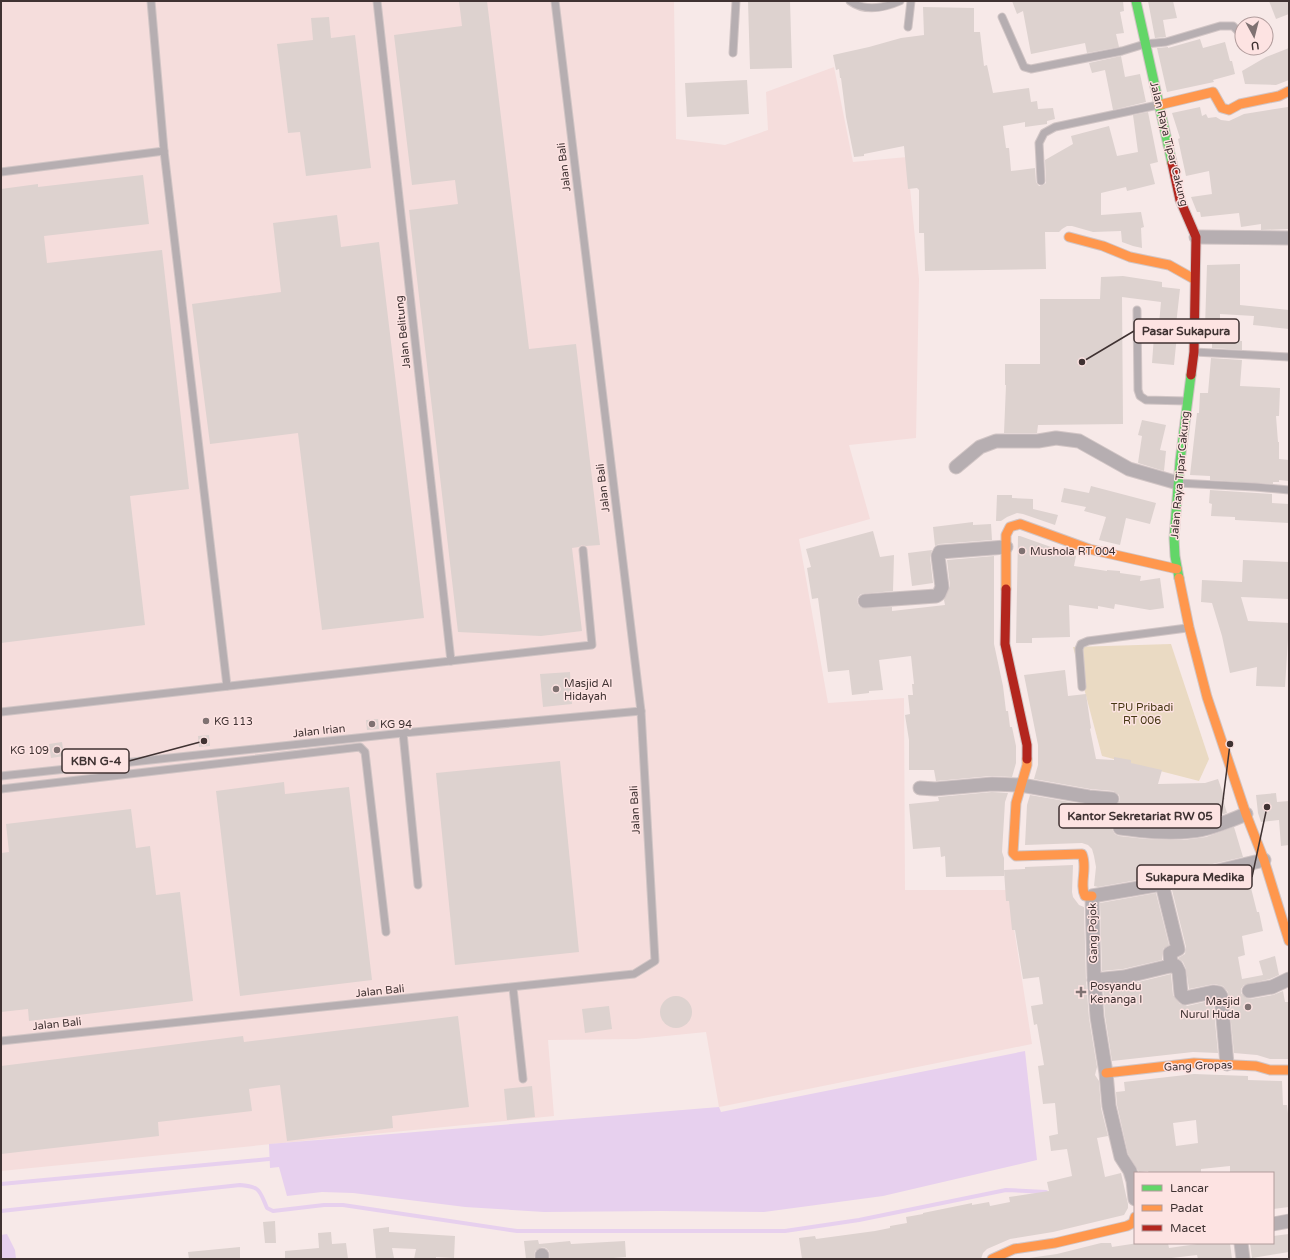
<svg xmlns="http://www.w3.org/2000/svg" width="1290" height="1260" font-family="'Varela Round',sans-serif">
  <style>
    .built { fill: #f5dddc }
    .green { fill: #eadac3 }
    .water { fill: #e7d0ee }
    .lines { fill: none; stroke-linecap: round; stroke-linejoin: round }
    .stream { stroke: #e7d0ee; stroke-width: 4 }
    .building { fill: #ddd2cf; fill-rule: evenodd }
    .lane-casing { stroke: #d1c5c5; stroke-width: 9 }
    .street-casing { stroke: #d1c5c5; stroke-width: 15 }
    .fast-casing { stroke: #d1c5c5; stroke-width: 11 }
    .slow-casing { stroke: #d1c5c5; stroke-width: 11 }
    .jam-casing { stroke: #d1c5c5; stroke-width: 11 }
    .lane { stroke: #b6aeb1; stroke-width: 7 }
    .street { stroke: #b6aeb1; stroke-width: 13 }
    .fast { stroke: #63d668; stroke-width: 9 }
    .slow { stroke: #ff974d; stroke-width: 9 }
    .jam { stroke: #b3261e; stroke-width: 9 }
    .poi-dot { fill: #7f7272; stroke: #fde3e2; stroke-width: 1.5 }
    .labels { text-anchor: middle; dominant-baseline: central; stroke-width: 3; stroke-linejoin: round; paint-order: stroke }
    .street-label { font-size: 11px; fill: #3f3232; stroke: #fde3e2 }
    .poi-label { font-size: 11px; fill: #3f3232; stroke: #fde3e2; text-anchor: start }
    .park-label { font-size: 11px; fill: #463712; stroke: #fde3e2 }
    .leader { fill: none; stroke: #3f3232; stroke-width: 1.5 }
    .callout-dot { fill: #3f3232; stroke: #fde3e2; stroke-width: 1.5 }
    .callout { fill: #fde3e2; stroke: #3f3232; stroke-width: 1.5 }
    .callout-label { font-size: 12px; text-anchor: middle; font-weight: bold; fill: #3f3232 }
  </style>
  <rect width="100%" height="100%" fill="#f7e9e8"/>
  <path class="built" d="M1 1H674L676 139 725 145 768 130 766 92 834 67 853 162 907 157 919 279 916 438 849 445 870 519 799 539 828 703 904 698 905 890H1008L1032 1044 719 1107 706 1032 636 1039 548 1040 554 1116 1 1171Z"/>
  <path class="green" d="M1171 644 1209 759 1199 781 1102 756 1073 647Z"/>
  <g class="water">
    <path d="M1025 1051 1037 1160 883 1196 764 1212 661 1211 544 1212 465 1207 353 1193 322 1192 287 1196 279 1167 270 1168 269 1144 719 1107 721 1112Z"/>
    <path d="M7 1234 15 1250 16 1259H1V1235Z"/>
  </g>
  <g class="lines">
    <g class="stream">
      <path d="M1 1184 269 1159"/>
      <path d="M1 1211 240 1185C261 1187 259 1190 267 1208L273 1211 324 1205H343L517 1231H785L859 1220 1006 1190 1046 1192"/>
    </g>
  </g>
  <g class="building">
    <path d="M459 1H487L529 349 576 344 600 545 586 546 582 545 579 547 572 548 582 631 541 636 458 632 409 210 458 204 455 180 412 185 394 35 462 26Z"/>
    <path d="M748 1H790L792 68 750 69Z"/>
    <path d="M1012 1H1123L1124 11 1120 12 1124 33 1116 34 1119 47 1087 53 1085 43 1031 54 1023 11 1017 14Z"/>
    <path d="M1148 1H1173L1177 18 1163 20 1166 37 1155 38Z"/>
    <path d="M1269 1H1289V14L1276 19Z"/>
    <path d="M923 7 974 8V32H980L984 66 987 65 993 93 1029 88 1031 102 1037 101 1038 109 1053 108 1055 119 1047 121V124L1025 127V122L1003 126 1006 148H1009L1011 171 1035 168 1036 182 1039 186 1043 185 1046 183 1045 160 1073 144 1071 136 1109 126 1117 156 1138 152 1133 115 1148 112 1158 162 1150 164 1155 184 1127 191 1126 187 1101 193V215L1141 212 1144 227 1141 228 1142 248 1133 246 1122 242 1121 231 1093 232 1072 226H1067L1062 229 1059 232H1045L1046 269 925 271 924 233H919V190L917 188 908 189 904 146 864 154V156L854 157 846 117 841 78H840L839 69 836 70 833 55 869 47 901 38 924 35Z"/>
    <path d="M329 17 331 38 355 35 371 168 306 176 300 132 288 133 277 44 313 40 311 18Z"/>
    <path d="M1200 39 1203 48 1225 42 1230 61H1232L1235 74 1213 80 1214 82 1167 92 1157 48 1168 47V48Z"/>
    <path d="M1289 48V80L1276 85 1245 84 1242 71 1266 57Z"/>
    <path d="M1121 56 1125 77 1140 74 1146 102 1113 110 1105 70 1092 73 1089 63Z"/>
    <path d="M747 80 749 114 687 117 685 83Z"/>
    <path d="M1200 107 1202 116 1206 114 1208 118 1216 117 1221 120 1229 121 1244 114 1288 107 1289 183H1288L1289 197V229L1261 230V224L1241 227 1239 213 1201 217 1200 212H1197L1191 197 1212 194 1209 171 1186 176 1178 139 1180 138 1172 113Z"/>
    <path d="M143 175 149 224 44 236 47 263 162 250 189 489 130 496 145 625 1 643V189L38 184V187Z"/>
    <path d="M337 215 341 247 379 242 424 618 322 630 298 433 210 444 192 304 281 292 273 223Z"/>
    <path d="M1240 264V305L1289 310V329L1253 325 1254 316 1220 314V328L1205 327 1207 265Z"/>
    <path d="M1123 276 1162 282V287L1180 289 1176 325H1178L1174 365 1152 363 1155 323 1159 324 1161 302 1122 297 1123 424 1038 425 1037 433H1004L1006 385H1005V364H1040V299H1100L1101 277Z"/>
    <path d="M1212 340 1242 341V350L1212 348Z"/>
    <path d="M1211 358 1242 360 1240 386 1280 388 1279 416H1276L1278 442H1279V459L1289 460V481L1279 480V482H1273V484L1210 480V476L1190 475 1197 413H1199L1200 393H1208Z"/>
    <path d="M1142 420 1166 425 1160 450 1166 451 1164 471 1138 463 1142 436 1138 435Z"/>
    <path d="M1091 486 1156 503 1150 524 1126 518 1120 545 1099 540 1106 517 1084 511 1086 507 1061 502 1064 488 1089 493Z"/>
    <path d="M1210 490 1272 494V503L1289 504V523L1235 520V517L1211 516 1212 504 1209 503Z"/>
    <path d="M997 495H1012V498L1033 499V509L1058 515 1055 525 1023 514 1017 513 1007 517 1001 521H996Z"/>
    <path d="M973 522V525L991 524 992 540 939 544 935 546 933 527Z"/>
    <path d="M873 531 880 557 894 555 893 591 861 594 858 597 857 601 859 606 862 608 892 607V611L945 605 944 600 950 586 947 560 994 556V644L1003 686 1006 711H1008L1010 727H1012L1016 746V763L1012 777 991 776 936 781 934 770H909V740L905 715 910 714 908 695H913L912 684H914L911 656 879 660 883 690 869 691V693L852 695 849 670 828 672 818 598 812 599 807 568 811 567 806 549Z"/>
    <path d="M1018 536H1020L1051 547 1050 548 1076 556 1074 566 1107 571V570L1120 571V573L1141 576 1140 581 1160 578 1164 608 1150 610 1115 604 1114 609 1098 606V609L1069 605 1070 637 1032 638V643H1016Z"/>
    <path d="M932 550 930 557 933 583 912 586 908 553Z"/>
    <path d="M1243 560 1289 562V599L1241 597 1248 621 1289 623 1285 687 1256 686 1257 667 1230 673 1222 636 1212 603 1201 602 1202 580 1242 582Z"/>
    <path d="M1065 670 1068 696 1086 694 1091 728 1090 729 1096 759 1114 760V757L1131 760V763L1162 770 1158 784 1205 783 1218 779 1225 799 1223 800 1227 813 1209 819 1196 822 1174 824 1117 821 1114 823 1112 827 1113 831 1115 834 1119 836 1146 839 1183 840 1206 837 1234 827 1243 857 1160 876 1098 887 1094 886 1096 867 1094 856 1092 849 1088 845 1082 843 1025 845 1027 805 1030 795 1088 805 1111 807 1116 806 1120 800 1119 795 1113 791 1090 789 1034 779 1038 765V745L1024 675Z"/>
    <path d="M570 672 572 704 543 707 540 674Z"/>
    <path d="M378 719 379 729 367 730 366 720Z"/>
    <path d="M209 735 210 746 199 747 198 736Z"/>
    <path d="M62 742 64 756 51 758 49 744Z"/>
    <path d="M560 761 579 952 455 965 436 773Z"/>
    <path d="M284 782 285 794 349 787 372 980 240 996 216 791Z"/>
    <path d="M992 792 1008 793 1005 802 1002 852 1004 858V876L946 877 945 856 941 857 940 847 913 849 909 804 939 801 938 797Z"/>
    <path d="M1276 793 1277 802 1289 801V845L1281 846 1279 820 1261 822 1258 813 1256 795Z"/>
    <path d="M131 809 136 848 150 846 156 895 180 892 193 1001 29 1021 28 1009 1 1012V853L9 852 6 824Z"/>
    <path d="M1073 865 1072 892 1073 897 1079 905 1084 907 1086 980 1089 1018 1097 1067 1095 1075 1099 1081 1101 1108 1108 1136 1097 1138 1105 1177 1121 1173 1128 1204V1208L1124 1215 1053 1232 1010 1239 987 1249 983 1253 981 1259H802L799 1238 815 1236 816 1239 875 1231 890 1228V1226L907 1223 906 1217 923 1214V1213L972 1203V1205L989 1202 990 1206 1010 1202 1009 1197 1049 1191 1047 1182 1072 1176 1067 1149 1051 1151 1049 1136 1058 1134 1055 1103 1043 1104 1038 1066 1044 1065 1037 1024 1034 1025 1031 1006 1043 1004 1039 977 1023 979 1015 930H1012L1009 901H1006L1004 870 1025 869V867Z"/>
    <path d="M1247 872 1257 912H1259L1263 931 1242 936 1245 955 1238 957 1242 979 1263 975 1259 961 1275 956 1279 975 1270 979 1244 985 1241 989V993L1246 998 1250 999 1273 995 1283 991 1285 1002H1289V1059H1270L1257 1055 1234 1053 1228 992 1223 986 1214 984 1189 989 1186 969 1183 962 1178 958 1185 954 1186 947 1172 890Z"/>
    <path d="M1156 893 1169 945 1163 949 1162 960 1123 969 1102 971 1100 903Z"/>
    <path d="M1171 974 1173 995 1180 1004 1187 1006 1213 1000 1218 1053 1193 1052 1112 1061 1105 1016 1103 987 1126 985Z"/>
    <circle cx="676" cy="1012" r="16"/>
    <path d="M609 1006 612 1029 585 1033 582 1009Z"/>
    <path d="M458 1016 469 1107 392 1116 393 1128 287 1141 280 1085 249 1089 252 1111 158 1122 159 1136 1 1154V1066L243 1036 244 1042Z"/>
    <path d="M1194 1074 1248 1076V1080L1282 1081 1283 1105H1287L1289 1122V1207L1273 1209V1173H1230V1166L1201 1169V1173H1149L1148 1171 1139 1172 1128 1154 1117 1105 1116 1092 1125 1091 1124 1082ZM1196 1120 1198 1143 1176 1146 1173 1123Z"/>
    <path d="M532 1086 535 1117 507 1120 504 1089Z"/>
    <path d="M275 1221 276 1243H265L263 1222Z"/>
    <path d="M389 1227V1232L455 1236 454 1258 436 1257V1259H414L416 1249 392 1248 394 1258 376 1259 373 1229Z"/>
    <path d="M331 1232 332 1244 346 1243 348 1259H285V1251L319 1248 318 1233Z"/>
    <path d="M1289 1234V1252L1252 1258 1250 1243H1273V1236Z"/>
    <path d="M538 1240 539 1244 570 1241 571 1244 625 1241 626 1257 601 1259H599V1258L584 1259H550L549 1251 546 1248 542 1247 535 1251 534 1259H526L524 1241Z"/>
    <path d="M1101 1243H1111L1112 1247 1138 1243H1168L1169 1248 1197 1244V1243H1230L1232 1259H1198L1197 1255 1163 1259H1022L1057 1254Z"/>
    <path d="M240 1247V1259H189L188 1252Z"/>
  </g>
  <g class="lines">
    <g class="lane-casing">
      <g id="lane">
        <path d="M151 1 164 151 227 686"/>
        <path d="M377 1 451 661"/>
        <path d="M850 1C865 12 884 8 900 1"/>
        <path d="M1002 17 1024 67 1031 69 1122 51 1145 44 1166 42 1220 26H1233L1242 35"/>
        <path d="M908 27 911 1"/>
        <path d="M733 53 736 1"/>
        <path d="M1 172 164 151"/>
        <path d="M1041 181 1039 143 1044 133 1055 127 1158 105"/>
        <path d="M1137 310 1138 390 1140 396 1146 400 1187 401"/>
        <path d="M1194 352 1289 357"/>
        <path d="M1178 483 1255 487 1289 490"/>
        <path d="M1082 687 1079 649 1081 644 1088 641 1187 628"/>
        <path d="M1 712 592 645 583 550"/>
        <path d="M403 733 418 885"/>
        <path d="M1 776 403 733 641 711"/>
        <path d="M1 789 360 747 365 752 386 932"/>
        <path d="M513 988 523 1079"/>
        <path d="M1 1041 634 974 655 961 641 711 555 1"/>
      </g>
    </g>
    <g class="street-casing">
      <g id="street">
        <path d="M1196 237 1289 238"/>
        <path d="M956 467 980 447 996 441H1038L1056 438 1079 441 1129 469 1178 483"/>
        <path d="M865 601 936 596 939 594 942 587 938 556 940 552 1006 547"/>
        <path d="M920 788 935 789 992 784 1021 785 1089 797 1112 799"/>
        <path d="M1120 828C1143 831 1168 834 1192 831 1206 830 1232 820 1246 814"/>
        <path d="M1162 884 1178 949 1170 953 1171 966"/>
        <path d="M1094 980 1124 977 1174 965 1176 966 1179 972 1181 994 1185 998 1213 992 1219 993 1221 996 1227 1064"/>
        <path d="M1249 991 1272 987 1289 979"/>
        <path d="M1135 1199 1133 1181 1130 1171 1121 1157 1109 1106 1106 1073 1097 1017 1094 976 1092 896 1162 884 1264 860"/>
        <path d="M1273 1224 1289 1221"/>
        <path d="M1241 1243 1243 1259"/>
        <path d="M542 1255V1259"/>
      </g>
    </g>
    <g class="fast-casing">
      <g id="fast">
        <path d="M1136 1 1172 163"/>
        <path d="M1179 578 1175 556 1174 538 1180 461 1191 375"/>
      </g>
    </g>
    <g class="slow-casing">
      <g id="slow">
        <path d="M1159 105 1213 92 1222 108 1229 110 1240 104 1279 96 1289 91"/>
        <path d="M1069 237 1103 246 1130 257 1169 265 1194 279"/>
        <path d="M1179 578 1189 627 1207 697 1246 814 1264 860 1289 941"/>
        <path d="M1006 589V535L1010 527 1020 524 1089 549 1177 569"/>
        <path d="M1027 759V765L1016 803 1013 853 1016 856 1082 854C1088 868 1079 884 1085 896H1092"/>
        <path d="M1106 1073 1194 1063 1256 1066 1270 1070H1289"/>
        <path d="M992 1259 1014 1249 1055 1243 1127 1226 1133 1223 1135 1217"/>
      </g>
    </g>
    <g class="jam-casing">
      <g id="jam">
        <path d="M1172 163 1180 200 1196 237 1194 352 1191 375"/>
        <path d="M1006 589 1005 644 1027 745V759"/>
      </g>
    </g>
    <use href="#lane" class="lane"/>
    <use href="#street" class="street"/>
    <use href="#fast" class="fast"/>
    <use href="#slow" class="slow"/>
    <use href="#jam" class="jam"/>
  </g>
  <g class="poi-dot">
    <circle cx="1022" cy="551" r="4"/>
    <circle cx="556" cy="689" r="4"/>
    <circle cx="206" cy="721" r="4"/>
    <circle cx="372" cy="724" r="4"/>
    <circle cx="57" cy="750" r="4"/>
    <path d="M1079 986h4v4h4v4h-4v4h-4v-4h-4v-4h4z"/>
    <circle cx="1248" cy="1007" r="4"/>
  </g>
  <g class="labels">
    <g class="street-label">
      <text transform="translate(1169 144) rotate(76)">Jalan Raya Tipar Cakung</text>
      <text transform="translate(564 167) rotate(-97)">Jalan Bali</text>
      <text transform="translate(403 332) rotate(-96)">Jalan Belitung</text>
      <text transform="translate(1180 475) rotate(-85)">Jalan Raya Tipar Cakung</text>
      <text transform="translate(603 488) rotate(-97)">Jalan Bali</text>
      <text transform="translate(319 731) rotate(-6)">Jalan Irian</text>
      <text transform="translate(635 810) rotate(-93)">Jalan Bali</text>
      <text transform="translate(1093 933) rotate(-91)">Gang Pojok</text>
      <text transform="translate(380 991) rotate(-6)">Jalan Bali</text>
      <text transform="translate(57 1024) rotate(-6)">Jalan Bali</text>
      <text transform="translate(1198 1066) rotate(-2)">Gang Gropas</text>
    </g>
    <g class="poi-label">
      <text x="1030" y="551">Mushola RT 004</text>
      <text x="564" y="683">Masjid Al<tspan x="564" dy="13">Hidayah</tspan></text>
      <text x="214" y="721">KG 113</text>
      <text x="380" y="724">KG 94</text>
      <text x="49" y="750" text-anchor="end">KG 109</text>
      <text x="1090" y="986">Posyandu<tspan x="1090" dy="13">Kenanga I</tspan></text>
      <text x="1240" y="1001" text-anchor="end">Masjid<tspan x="1240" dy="13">Nurul Huda</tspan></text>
    </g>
    <g class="park-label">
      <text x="1142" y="707">TPU Pribadi<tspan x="1142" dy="13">RT 006</tspan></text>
    </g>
  </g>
  <path class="leader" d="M1082 362L1134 331M204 741L129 761M1230 744L1221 816M1267 807L1252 877"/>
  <g class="callout-dot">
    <circle cx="1082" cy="362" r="4"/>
    <circle cx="204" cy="741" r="4"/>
    <circle cx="1230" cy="744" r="4"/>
    <circle cx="1267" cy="807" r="4"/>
  </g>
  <g class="callout">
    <rect x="1134" y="319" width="105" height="24" rx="4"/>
    <rect x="62" y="749" width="67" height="24" rx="4"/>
    <rect x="1059" y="804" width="162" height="24" rx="4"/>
    <rect x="1137" y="865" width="115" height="24" rx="4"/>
  </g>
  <g class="callout-label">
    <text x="1186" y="335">Pasar Sukapura</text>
    <text x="96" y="765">KBN G-4</text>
    <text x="1140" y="820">Kantor Sekretariat RW 05</text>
    <text x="1195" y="881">Sukapura Medika</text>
  </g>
  <rect width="1290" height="1260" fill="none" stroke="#3f3232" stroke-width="4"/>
  <rect x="1134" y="1172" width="140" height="72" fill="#fde3e2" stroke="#b19c9c"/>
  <rect x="1142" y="1185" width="20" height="6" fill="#63d668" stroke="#b19c9c"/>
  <text x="1170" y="1192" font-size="12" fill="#3f3232">Lancar</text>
  <rect x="1142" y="1205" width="20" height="6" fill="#ff974d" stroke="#b19c9c"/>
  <text x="1170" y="1212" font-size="12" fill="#3f3232">Padat</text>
  <rect x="1142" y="1225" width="20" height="6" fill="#b3261e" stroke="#b19c9c"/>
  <text x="1170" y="1232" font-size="12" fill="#3f3232">Macet</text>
  <g transform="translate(1254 36) rotate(173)"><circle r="19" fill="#fde3e2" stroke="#b19c9c"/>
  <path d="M0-3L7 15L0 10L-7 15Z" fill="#7f7272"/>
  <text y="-6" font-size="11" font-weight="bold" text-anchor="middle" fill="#3f3232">U</text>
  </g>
</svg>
